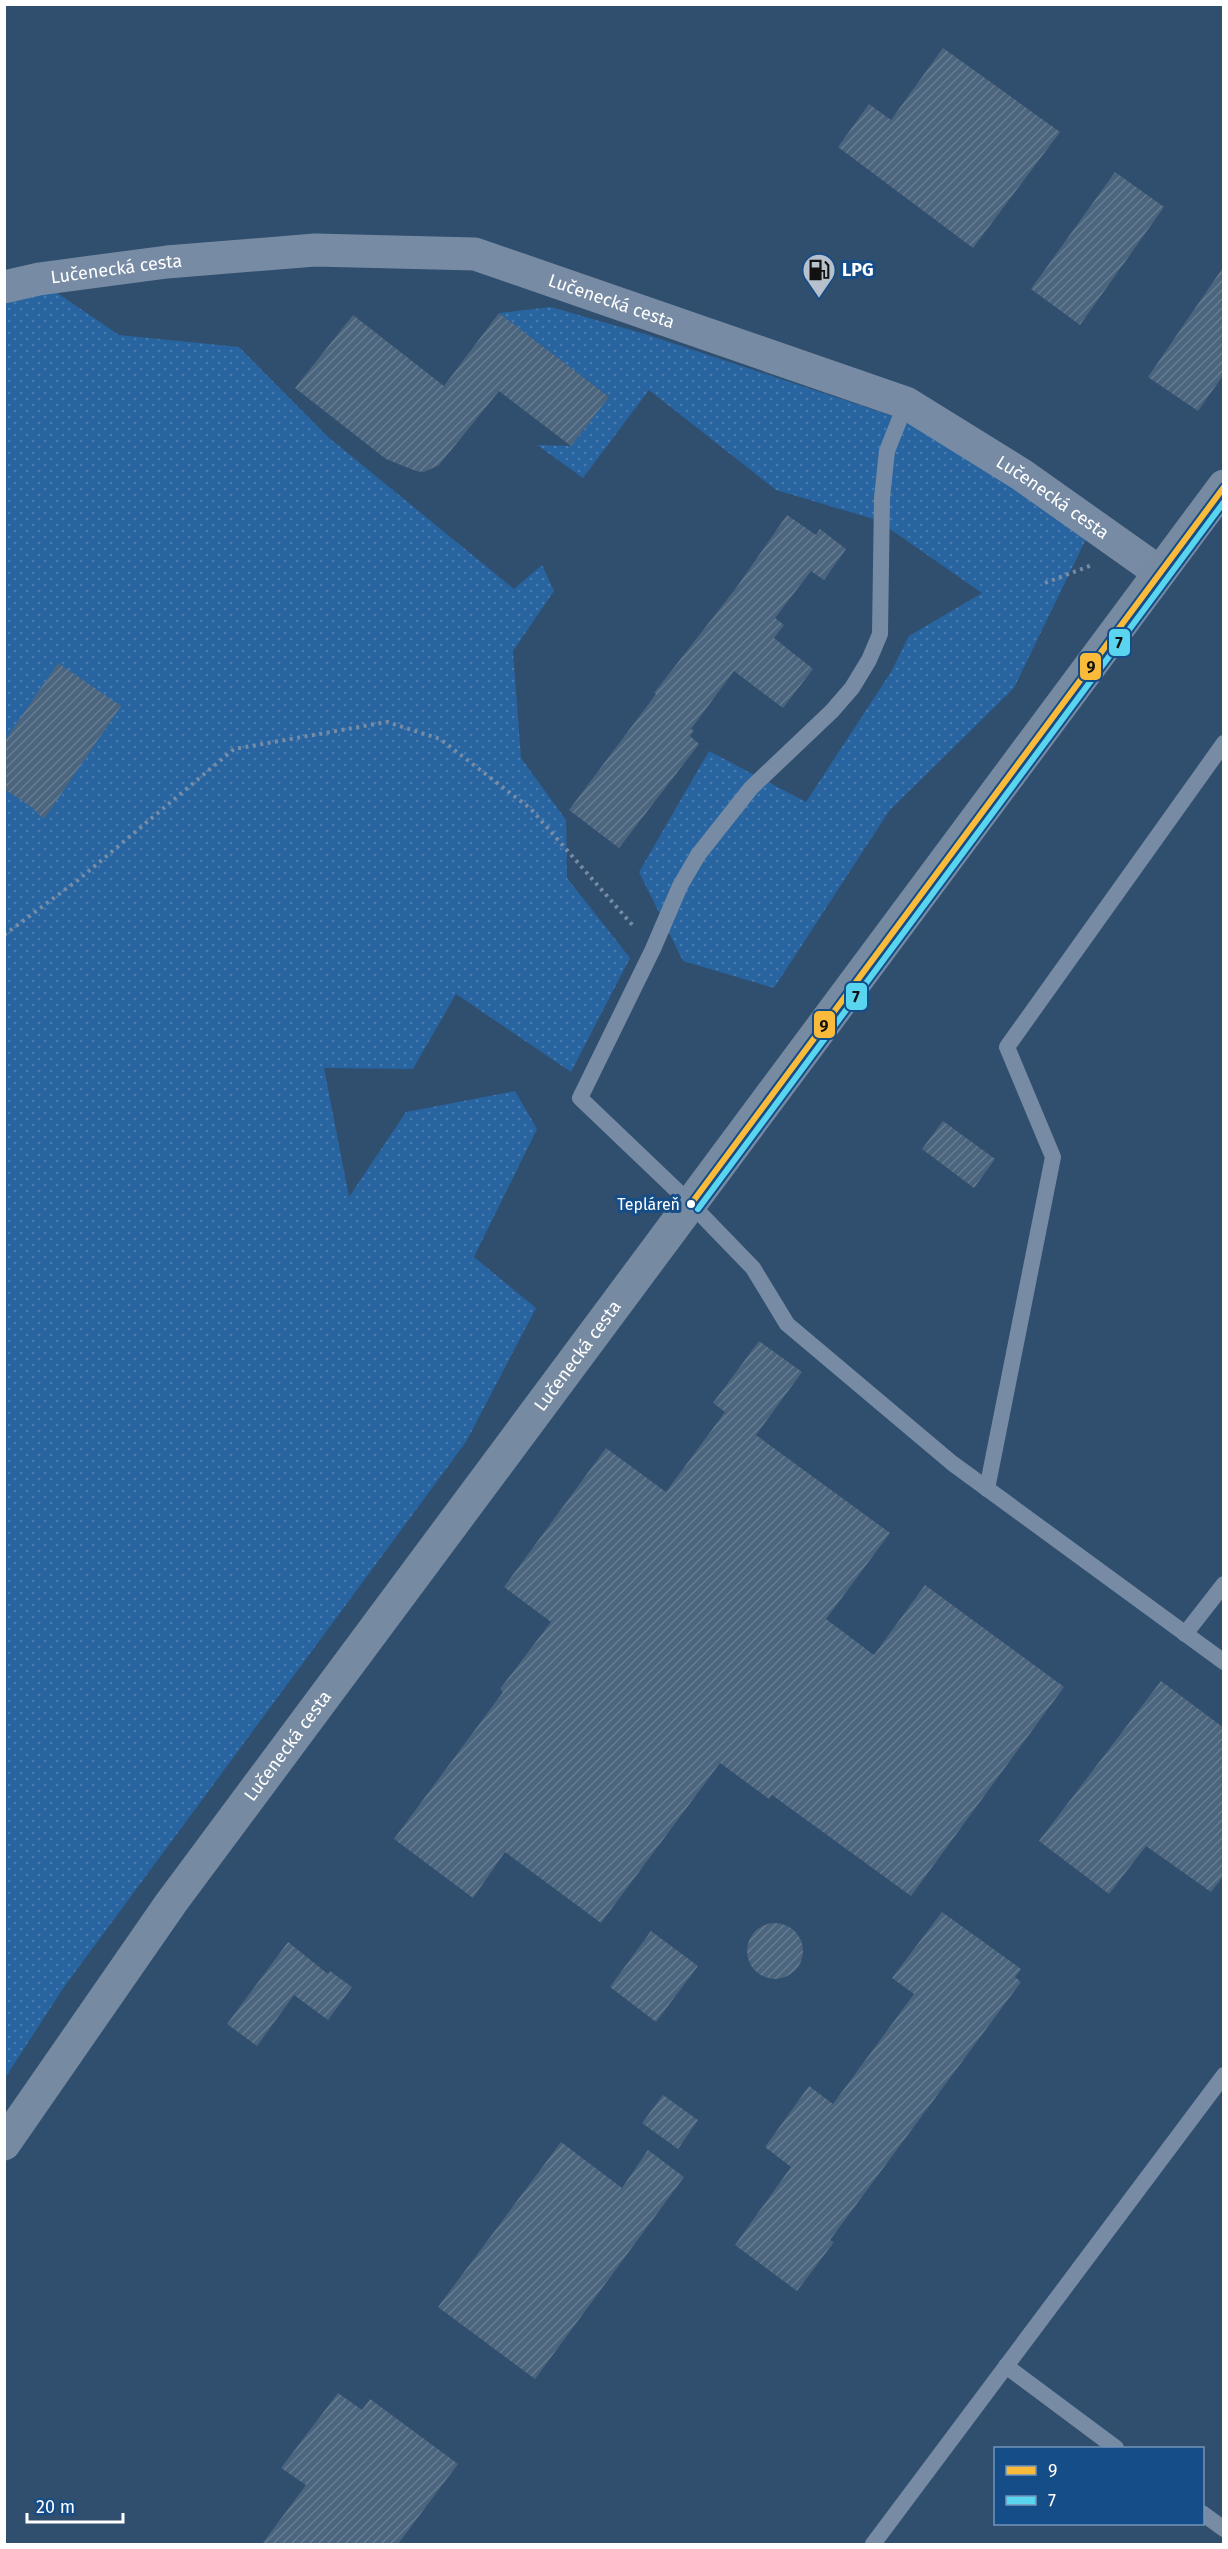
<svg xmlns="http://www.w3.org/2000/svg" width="1228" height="2549" font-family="'Fira Sans',sans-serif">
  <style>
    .grass { fill: url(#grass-dots) }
    .building { fill: url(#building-hatch) }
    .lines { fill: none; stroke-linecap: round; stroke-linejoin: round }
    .path { stroke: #778ca4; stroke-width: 4; stroke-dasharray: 3 4.5; stroke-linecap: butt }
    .lane { stroke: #778ca4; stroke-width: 16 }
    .street { stroke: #778ca4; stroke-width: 33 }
    .primary { stroke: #768aa1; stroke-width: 33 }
    .bus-1-casing { stroke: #154d89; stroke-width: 10 }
    .bus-2-casing { stroke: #154d89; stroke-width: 10 }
    .bus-1 { stroke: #fbbb3a; stroke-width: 6 }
    .bus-2 { stroke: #5ad5f0; stroke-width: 6 }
    .bus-dot { fill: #fff; stroke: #154d89; stroke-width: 2 }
    .labels { text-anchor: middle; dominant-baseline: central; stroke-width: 6; stroke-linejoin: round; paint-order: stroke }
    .bus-label { font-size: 16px; fill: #fff; stroke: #154d89; text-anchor: end }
    .street-label { font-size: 18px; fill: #fff; stroke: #154d89 }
    .poi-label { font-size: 18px; font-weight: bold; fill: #fff; stroke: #154d89; text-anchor: start }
    .line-badge { stroke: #154d89; stroke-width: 2 }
    .pale-badge-label { font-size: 16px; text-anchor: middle; font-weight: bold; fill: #111 }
  </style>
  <defs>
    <pattern id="grass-dots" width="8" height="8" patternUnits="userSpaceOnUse" patternTransform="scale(1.5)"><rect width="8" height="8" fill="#2864a0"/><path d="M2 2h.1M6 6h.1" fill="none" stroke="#487bae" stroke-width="1.8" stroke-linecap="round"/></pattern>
    <pattern id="building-hatch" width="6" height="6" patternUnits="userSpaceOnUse" patternTransform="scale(1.5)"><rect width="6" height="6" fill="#4c657e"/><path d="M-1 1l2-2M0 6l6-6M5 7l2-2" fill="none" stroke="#677c91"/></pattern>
  </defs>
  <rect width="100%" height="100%" fill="#304e6e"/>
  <g class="grass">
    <path d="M44 284 119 335 239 347 328 437 514 589 542 565 554 591 513 651 521 758 566 820 567 878 630 958 571 1072 456 994 413 1069 324 1068 349 1197 406 1112 515 1091 537 1129 474 1257 536 1308 466 1442 64 1987 5 2078 4 297Z"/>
    <path d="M551 307 648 335 926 427 1086 539 1014 688 889 811 774 988 683 961 639 872 709 751 806 802 891 672 909 636 982 593 877 520 776 490 649 390 583 478 537 445 571 446 609 397 499 313Z"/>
  </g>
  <g class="building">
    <path d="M943 48 1060 132 973 248 838 147 869 104 891 120Z"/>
    <path d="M1115 172 1164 207 1080 325 1031 289Z"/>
    <path d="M1224 266V374L1198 411 1148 377Z"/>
    <path d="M499 313 609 397 571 446 499 391 439 465 424 472 416 471 386 459 295 388 353 315 444 386Z"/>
    <path d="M787 515 816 535 820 529 846 549 824 580 811 571 775 618 784 625 774 638 813 669 783 708 734 671 691 729 694 731 690 736 699 744 619 848 569 810 656 694 654 693 736 588Z"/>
    <path d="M58 663 121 706 44 819 30 806 4 789V742Z"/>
    <path d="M943 1121 995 1159 974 1188 922 1149Z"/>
    <path d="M759 1341 802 1372 756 1435 890 1533 826 1619 874 1655 925 1585 1064 1687 911 1896 772 1795 769 1799 720 1763 601 1923 505 1852 473 1898 394 1839 503 1692 500 1689 551 1622 504 1587 606 1448 666 1492 725 1412 713 1403Z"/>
    <path d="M1161 1681 1224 1728V1875L1211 1892 1146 1846 1109 1894 1039 1841Z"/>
    <path d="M942 1912 1021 1969 1015 1977 1021 1982 830 2240 834 2242 797 2291 735 2245 791 2167 765 2147 809 2086 833 2104 914 1994 892 1978Z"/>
    <circle cx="775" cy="1951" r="28"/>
    <path d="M651 1931 698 1966 656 2022 610 1987Z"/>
    <path d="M288 1942 328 1974 330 1971 352 1987 328 2020 294 1995 257 2046 227 2024Z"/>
    <path d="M663 2095 698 2120 678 2149 642 2123Z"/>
    <path d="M561 2142 622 2188 648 2150 684 2177 535 2379 438 2307Z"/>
    <path d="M338 2393 362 2410 370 2399 458 2464 398 2544H262L306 2485 281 2468Z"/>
  </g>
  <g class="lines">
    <g class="path">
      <path d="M1045 583 1092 565"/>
      <path d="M4 935 78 880 234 749 387 722 440 739 531 809 635 928"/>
    </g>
    <g class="lane">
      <path d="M906 403 887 451 882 498 880 634 869 660 852 688 832 711 751 788 698 855 680 886 653 949 580 1098 691 1204 753 1268 787 1324 952 1463 1224 1662"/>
      <path d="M987 1489 1053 1157 1007 1047 1224 743"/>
      <path d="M1185 1634 1224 1584"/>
      <path d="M1006 2366 1116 2448"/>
      <path d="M1202 2513 1224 2529"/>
      <path d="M873 2544 1224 2075"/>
    </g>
    <path class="street" id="s1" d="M4 287 39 279 167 262 315 250 475 254 906 403 1022 475 1159 572"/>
    <path class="primary" id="s2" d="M4 2144 171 1903 1224 486"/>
    <g class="bus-1-casing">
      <path id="bus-1" d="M691 1204 1224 487"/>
    </g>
    <g class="bus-2-casing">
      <path id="bus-2" d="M698 1209 1224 502"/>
    </g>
    <use href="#bus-1" class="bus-1"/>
    <use href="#bus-2" class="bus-2"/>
  </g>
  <defs>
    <g id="fuel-pin" transform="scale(1.725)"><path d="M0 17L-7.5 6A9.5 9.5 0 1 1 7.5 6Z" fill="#b7c1cc" stroke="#154d89"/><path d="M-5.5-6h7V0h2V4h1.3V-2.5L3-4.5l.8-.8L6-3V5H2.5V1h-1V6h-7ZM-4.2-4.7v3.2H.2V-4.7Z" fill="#111"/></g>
  </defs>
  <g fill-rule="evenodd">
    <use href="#fuel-pin" x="819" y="270"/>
  </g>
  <circle class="bus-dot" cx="691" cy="1204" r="5"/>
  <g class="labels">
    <g class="bus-label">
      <text x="680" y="1204">Tepláreň</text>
    </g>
    <g class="street-label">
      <text stroke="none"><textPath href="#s1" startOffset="114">Lučenecká cesta</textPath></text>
      <text stroke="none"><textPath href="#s1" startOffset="618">Lučenecká cesta</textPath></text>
      <text stroke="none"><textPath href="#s1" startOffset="1104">Lučenecká cesta</textPath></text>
      <text stroke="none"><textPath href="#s2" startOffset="975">Lučenecká cesta</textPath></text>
      <text stroke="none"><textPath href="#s2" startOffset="489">Lučenecká cesta</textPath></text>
    </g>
    <g class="poi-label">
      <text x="842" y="270">LPG</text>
    </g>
  </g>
  <g class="line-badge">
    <rect x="1108" y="628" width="23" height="29" rx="6" fill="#5ad5f0"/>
    <rect x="1079" y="652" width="23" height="29" rx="6" fill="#fbbb3a"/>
    <rect x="845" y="982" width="23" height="29" rx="6" fill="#5ad5f0"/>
    <rect x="813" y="1010" width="23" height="29" rx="6" fill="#fbbb3a"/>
  </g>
  <g class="pale-badge-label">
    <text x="1119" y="648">7</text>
    <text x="1091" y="672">9</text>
    <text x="856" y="1002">7</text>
    <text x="824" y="1031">9</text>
  </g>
  <rect width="1228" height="2549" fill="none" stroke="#ffffff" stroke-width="12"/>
  <rect x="994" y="2447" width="210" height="78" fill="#154d89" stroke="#7394b8" stroke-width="1.5"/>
  <rect x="1006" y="2466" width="30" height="9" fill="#fbbb3a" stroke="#7394b8" stroke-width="1.5"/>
  <text x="1048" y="2477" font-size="18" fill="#ffffff">9</text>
  <rect x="1006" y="2496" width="30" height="9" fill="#5ad5f0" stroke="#7394b8" stroke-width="1.5"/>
  <text x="1048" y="2507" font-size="18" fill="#ffffff">7</text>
  <path d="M27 2513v9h96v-9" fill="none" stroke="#ffffff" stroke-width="3"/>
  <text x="36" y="2513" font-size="18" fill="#ffffff" stroke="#154d89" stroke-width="4.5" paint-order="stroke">20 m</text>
</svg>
